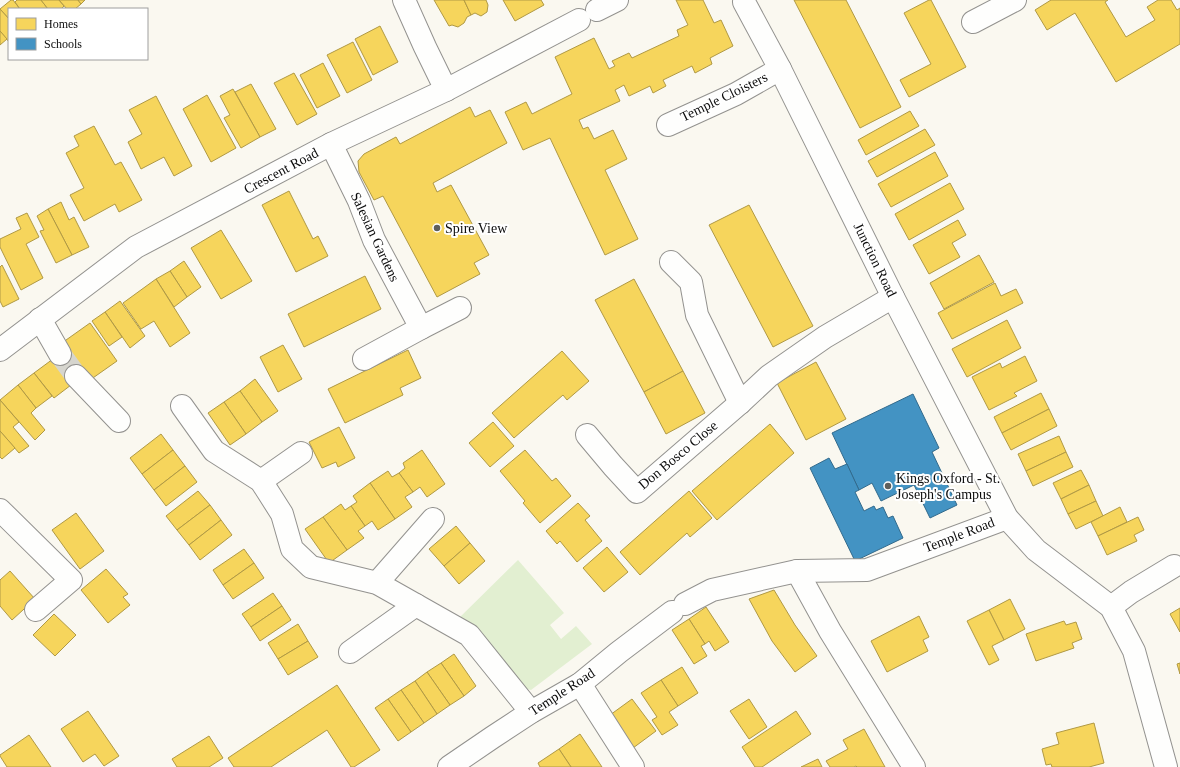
<svg xmlns="http://www.w3.org/2000/svg" width="1180" height="767" font-family="Georgia,serif">
  <style>
    .green { fill: #e2efd1 }
    .homes { fill: #f6d55c; stroke: #b09944 }
    .schools { fill: #4393c3; stroke: #326a8c }
    .lines { fill: none; stroke-linecap: round; stroke-linejoin: round }
    .minor-tunnel { stroke: #d6d5ce; stroke-width: 22; stroke-dasharray: 22 11; stroke-linecap: butt }
    .minor-casing { stroke: #93928f; stroke-width: 24 }
    .minor { stroke: #fefefd; stroke-width: 22 }
    .poi-dot { fill: #5f5f5c; stroke: #fff; stroke-width: 1.5 }
    .labels { text-anchor: middle; dominant-baseline: central; stroke-width: 4; stroke-linejoin: round; paint-order: stroke }
    .street-label { font-size: 14px; fill: #0c0c0c; stroke: #fff }
    .poi-label { font-size: 14px; fill: #0c0c0c; stroke: #fff; text-anchor: start }
  </style>
  <rect width="100%" height="100%" fill="#faf8f0"/>
  <path class="green" d="M518 560 564 613 550 625 561 639 576 626 592 644 531 690 519 687 457 620Z"/>
  <g class="homes">
    <path d="M11 0H13L20 9H9V19L0 9Z"/>
    <path d="M17 0H41L48 9H20L15 2Z"/>
    <path d="M41 0H59L64 6 61 9H48Z"/>
    <path d="M59 0H78L81 4 75 9H67Z"/>
    <path d="M78 0H85L81 4Z"/>
    <path d="M434 0H464L471 15 467 17 464 23 458 27 452 25 449 26Z"/>
    <path d="M464 0H486L488 5 487 12 481 16 475 13 471 15Z"/>
    <path d="M503 0H541L544 5 515 21Z"/>
    <path d="M676 0H703L714 23 721 20 733 46 710 58 712 64 695 73 692 66 663 80 666 86 653 93 650 86 629 96 624 85 615 90 620 101 579 120 583 129 588 127 594 139 613 130 627 159 605 170 638 239 605 255 550 138 523 150 505 112 526 102 532 114 572 94 555 57 594 38 609 69 615 66 612 61 629 53 632 58 679 36 677 30 688 25Z"/>
    <path d="M794 0H846L901 107 860 128Z"/>
    <path d="M929 0H931L966 67 909 97 900 80 931 64 904 13Z"/>
    <path d="M1051 0H1108L1105 2 1126 37 1155 20 1147 7 1158 0H1171L1177 10 1180 8V44L1116 82 1075 13 1047 30 1035 10Z"/>
    <path d="M0 9 9 19V42L0 31Z"/>
    <path d="M380 26 398 62 373 75 355 39Z"/>
    <path d="M0 31 7 39 0 45Z"/>
    <path d="M353 42 372 80 347 93 327 55Z"/>
    <path d="M323 63 340 96 317 108 300 75Z"/>
    <path d="M294 73 317 114 297 125 274 83Z"/>
    <path d="M251 84 276 129 260 137 235 92Z"/>
    <path d="M233 89 260 137 241 148 224 118 230 115 220 96Z"/>
    <path d="M207 95 236 148 211 162 183 109Z"/>
    <path d="M156 96 192 166 174 176 164 157 141 169 128 142 142 134 129 110Z"/>
    <path d="M470 107 475 117 490 110 507 143 433 183 437 192 451 185 489 255 474 263 480 274 437 297 383 196 374 200 359 172 358 161 364 154 396 137 400 144Z"/>
    <path d="M910 111 919 126 866 155 858 140Z"/>
    <path d="M94 126 115 165 121 162 142 200 119 212 115 204 84 221 70 195 84 188 66 153 79 146 74 136Z"/>
    <path d="M925 129 935 145 877 177 868 161Z"/>
    <path d="M935 152 948 176 891 207 878 184Z"/>
    <path d="M950 183 964 209 909 240 895 214Z"/>
    <path d="M289 191 313 239 318 236 328 256 296 272 262 205Z"/>
    <path d="M61 202 69 220 74 217 89 247 72 255 48 209Z"/>
    <path d="M749 205 813 326 773 347 709 225Z"/>
    <path d="M48 209 72 255 56 263 40 231 44 230 37 216Z"/>
    <path d="M27 213 39 237 26 244 43 278 21 290 0 247V239L21 229 16 218Z"/>
    <path d="M958 220 966 235 952 243 960 257 929 274 913 245Z"/>
    <path d="M221 230 252 281 221 299 191 248Z"/>
    <path d="M979 255 994 282 944 309 930 283Z"/>
    <path d="M184 261 201 287 187 297 170 271Z"/>
    <path d="M2 265 19 299 3 307 0 301V267Z"/>
    <path d="M170 271 187 297 174 307 156 279Z"/>
    <path d="M365 276 381 309 304 347 288 314Z"/>
    <path d="M156 279 190 333 170 347 154 321 141 329 123 303Z"/>
    <path d="M634 279 683 371 644 392 595 300Z"/>
    <path d="M995 283 1001 296 1016 289 1023 303 952 339 938 313Z"/>
    <path d="M120 301 145 336 130 348 105 312Z"/>
    <path d="M105 312 122 337 109 346 92 321Z"/>
    <path d="M1007 320 1021 348 967 377 952 349Z"/>
    <path d="M90 323 117 361 90 380 73 378 57 356 59 345Z"/>
    <path d="M283 345 302 379 278 392 260 357Z"/>
    <path d="M408 350 421 378 400 388 403 395 345 423 328 389Z"/>
    <path d="M562 351 589 381 567 400 563 395 514 438 492 413Z"/>
    <path d="M57 356 73 378 71 385 54 398 34 373Z"/>
    <path d="M1025 356 1037 381 1014 393 1017 396 989 410 972 377 1000 363 1002 368Z"/>
    <path d="M816 362 846 419 806 440 777 383Z"/>
    <path d="M683 371 705 413 666 434 644 392Z"/>
    <path d="M34 373 52 396 36 408 18 385Z"/>
    <path d="M255 379 278 411 262 422 240 391Z"/>
    <path d="M18 385 36 408 31 413 45 430 35 440 0 400Z"/>
    <path d="M240 391 262 422 246 434 224 402Z"/>
    <path d="M1041 393 1049 409 1002 433 994 417Z"/>
    <path d="M0 400 19 422 13 427 29 446 19 453 0 431Z"/>
    <path d="M224 402 246 434 230 445 208 413Z"/>
    <path d="M1049 409 1057 426 1011 450 1002 433Z"/>
    <path d="M493 422 514 446 490 467 469 443Z"/>
    <path d="M770 424 794 453 717 520 692 491Z"/>
    <path d="M339 427 355 458 338 467 336 462 322 468 309 442Z"/>
    <path d="M0 431 15 448 2 459 0 457Z"/>
    <path d="M161 434 173 450 142 474 130 458Z"/>
    <path d="M1059 436 1066 452 1026 471 1018 454Z"/>
    <path d="M173 450 185 466 154 490 142 474Z"/>
    <path d="M422 450 445 484 427 497 420 487 413 492 399 473 405 468 403 463Z"/>
    <path d="M525 450 552 481 556 478 571 496 540 523 523 503 525 501 500 471Z"/>
    <path d="M1066 452 1073 467 1033 486 1026 471Z"/>
    <path d="M185 466 197 482 166 506 154 490Z"/>
    <path d="M1081 470 1089 485 1061 499 1053 483Z"/>
    <path d="M388 471 392 477 399 473 413 492 405 497 412 507 395 519 370 483Z"/>
    <path d="M370 483 395 519 378 530 372 521 365 526 351 506 357 502 353 496Z"/>
    <path d="M1089 485 1096 501 1068 514 1061 499Z"/>
    <path d="M198 491 210 505 177 530 166 516Z"/>
    <path d="M689 491 712 518 690 537 687 533 640 575 620 552Z"/>
    <path d="M1096 501 1103 516 1076 529 1068 514Z"/>
    <path d="M578 503 590 516 585 520 602 541 577 562 560 541 557 544 546 531Z"/>
    <path d="M341 504 345 510 351 506 365 526 358 531 364 538 347 550 323 517Z"/>
    <path d="M210 505 221 520 189 545 177 530Z"/>
    <path d="M1120 507 1127 522 1098 536 1091 522Z"/>
    <path d="M76 513 104 551 80 569 52 530Z"/>
    <path d="M323 517 347 550 329 563 305 529Z"/>
    <path d="M1138 517 1144 530 1134 535 1137 541 1107 555 1098 536Z"/>
    <path d="M221 520 232 535 200 560 189 545Z"/>
    <path d="M456 526 470 543 444 566 429 549Z"/>
    <path d="M470 543 485 561 459 584 444 566Z"/>
    <path d="M607 547 628 572 604 592 583 568Z"/>
    <path d="M244 549 254 563 223 585 213 570Z"/>
    <path d="M254 563 264 578 233 599 223 585Z"/>
    <path d="M106 569 128 594 123 597 130 605 108 623 81 590Z"/>
    <path d="M10 571 35 599 12 620 0 606V580Z"/>
    <path d="M774 590 795 625 817 656 795 672 772 641 749 599Z"/>
    <path d="M273 593 282 606 251 627 242 614Z"/>
    <path d="M1010 599 1025 629 1004 640 989 610Z"/>
    <path d="M282 606 291 620 260 641 251 627Z"/>
    <path d="M706 607 729 642 715 651 709 641 705 644 689 619Z"/>
    <path d="M1180 608V632L1170 614Z"/>
    <path d="M989 610 1004 640 992 646 999 660 989 665 967 621Z"/>
    <path d="M54 614 76 635 55 656 33 635Z"/>
    <path d="M919 616 929 637 923 640 928 651 887 672 871 641Z"/>
    <path d="M689 619 705 644 701 646 707 656 694 664 672 630Z"/>
    <path d="M1064 621 1066 625 1076 622 1082 639 1072 643 1074 648 1036 661 1026 634Z"/>
    <path d="M298 624 308 641 278 659 268 643Z"/>
    <path d="M308 641 318 657 288 675 278 659Z"/>
    <path d="M454 654 476 686 464 696 441 663Z"/>
    <path d="M441 663 464 696 450 705 427 672Z"/>
    <path d="M1180 663V674L1177 664Z"/>
    <path d="M682 667 698 693 678 706 661 680Z"/>
    <path d="M427 672 450 705 437 714 415 681Z"/>
    <path d="M661 680 678 706 669 712 678 725 662 735 652 720 657 717 641 693Z"/>
    <path d="M415 681 437 714 424 723 401 690Z"/>
    <path d="M337 685 380 750 354 767H351L327 730 271 767H234L228 758Z"/>
    <path d="M401 690 424 723 411 732 388 699Z"/>
    <path d="M388 699 411 732 398 741 375 708Z"/>
    <path d="M632 699 656 731 633 748 610 715Z"/>
    <path d="M749 699 767 727 749 739 730 711Z"/>
    <path d="M88 711 119 756 104 766 95 754 83 762 61 729Z"/>
    <path d="M796 711 811 734 762 767H755L742 747Z"/>
    <path d="M1094 723 1104 763 1089 767H1052L1051 764 1046 765 1042 749 1059 744 1056 733Z"/>
    <path d="M864 729 885 767H857L856 766 854 767H830L826 761 848 749 843 740Z"/>
    <path d="M580 734 602 767H571L559 749Z"/>
    <path d="M29 735 51 767H7L0 756V755Z"/>
    <path d="M209 736 223 758 209 767H177L172 759Z"/>
    <path d="M559 749 571 767H540L538 763Z"/>
    <path d="M818 759 822 767H801Z"/>
  </g>
  <g class="schools">
    <path d="M913 394 939 448 932 452 957 505 930 518 914 485 881 501 872 483 859 490 832 433Z"/>
    <path d="M829 458 835 469 847 464 859 490 855 492 864 511 874 506 876 510 883 507 888 518 893 516 903 538 855 561 810 468Z"/>
  </g>
  <g class="lines">
    <path class="minor-tunnel" d="M60 354 76 376"/>
    <g class="minor-casing">
      <g id="minor">
        <path d="M404 0 425 47 446 90"/>
        <path d="M744 2 780 69 893 297 1007 518 1036 550 1111 607 1134 651 1166 767"/>
        <path d="M597 10 617 0"/>
        <path d="M973 22 1015 0"/>
        <path d="M668 125 736 94 780 69"/>
        <path d="M331 144 359 201 374 240 421 328 364 359"/>
        <path d="M671 262 691 282 697 315 740 403"/>
        <path d="M40 319 60 354"/>
        <path d="M421 328 460 308"/>
        <path d="M0 350 136 247 331 144 446 90 579 20"/>
        <path d="M76 376 119 421"/>
        <path d="M182 406 214 451 261 481 282 514 292 549 311 567 377 583 469 635 531 712"/>
        <path d="M587 435 613 466 637 492 740 403 769 376 825 337 893 297"/>
        <path d="M261 481 301 453"/>
        <path d="M0 510 71 580 36 610"/>
        <path d="M797 571 830 631 914 767"/>
        <path d="M377 583 433 519"/>
        <path d="M685 604 712 590 797 571 867 570 1007 518"/>
        <path d="M1111 607 1131 592 1174 566"/>
        <path d="M350 652 416 605"/>
        <path d="M580 684 633 767"/>
        <path d="M449 767 493 737 531 712 580 684 619 652 672 612"/>
      </g>
    </g>
    <use href="#minor" class="minor"/>
  </g>
  <g class="poi-dot">
    <circle cx="437" cy="228" r="4"/>
    <circle cx="888" cy="486" r="4"/>
  </g>
  <g class="labels">
    <g class="street-label">
      <text transform="translate(724 97) rotate(-26)">Temple Cloisters</text>
      <text transform="translate(281 171) rotate(-28)">Crescent Road</text>
      <text transform="translate(375 237) rotate(65)">Salesian Gardens</text>
      <text transform="translate(875 260) rotate(64)">Junction Road</text>
      <text transform="translate(678 455) rotate(-40)">Don Bosco Close</text>
      <text transform="translate(959 535) rotate(-21)">Temple Road</text>
      <text transform="translate(562 692) rotate(-33)">Temple Road</text>
    </g>
    <g class="poi-label">
      <text x="445" y="228">Spire View</text>
      <text x="896" y="478">Kings Oxford - St.<tspan x="896" dy="16">Joseph's Campus</tspan></text>
    </g>
  </g>
  <rect x="8" y="8" width="140" height="52" fill="#ffffff" stroke="#9e9e9e"/>
  <rect x="16" y="18" width="20" height="12" fill="#f6d55c" stroke="#9e9e9e"/>
  <text x="44" y="28" font-size="12" fill="#0c0c0c">Homes</text>
  <rect x="16" y="38" width="20" height="12" fill="#4393c3" stroke="#9e9e9e"/>
  <text x="44" y="48" font-size="12" fill="#0c0c0c">Schools</text>
</svg>
